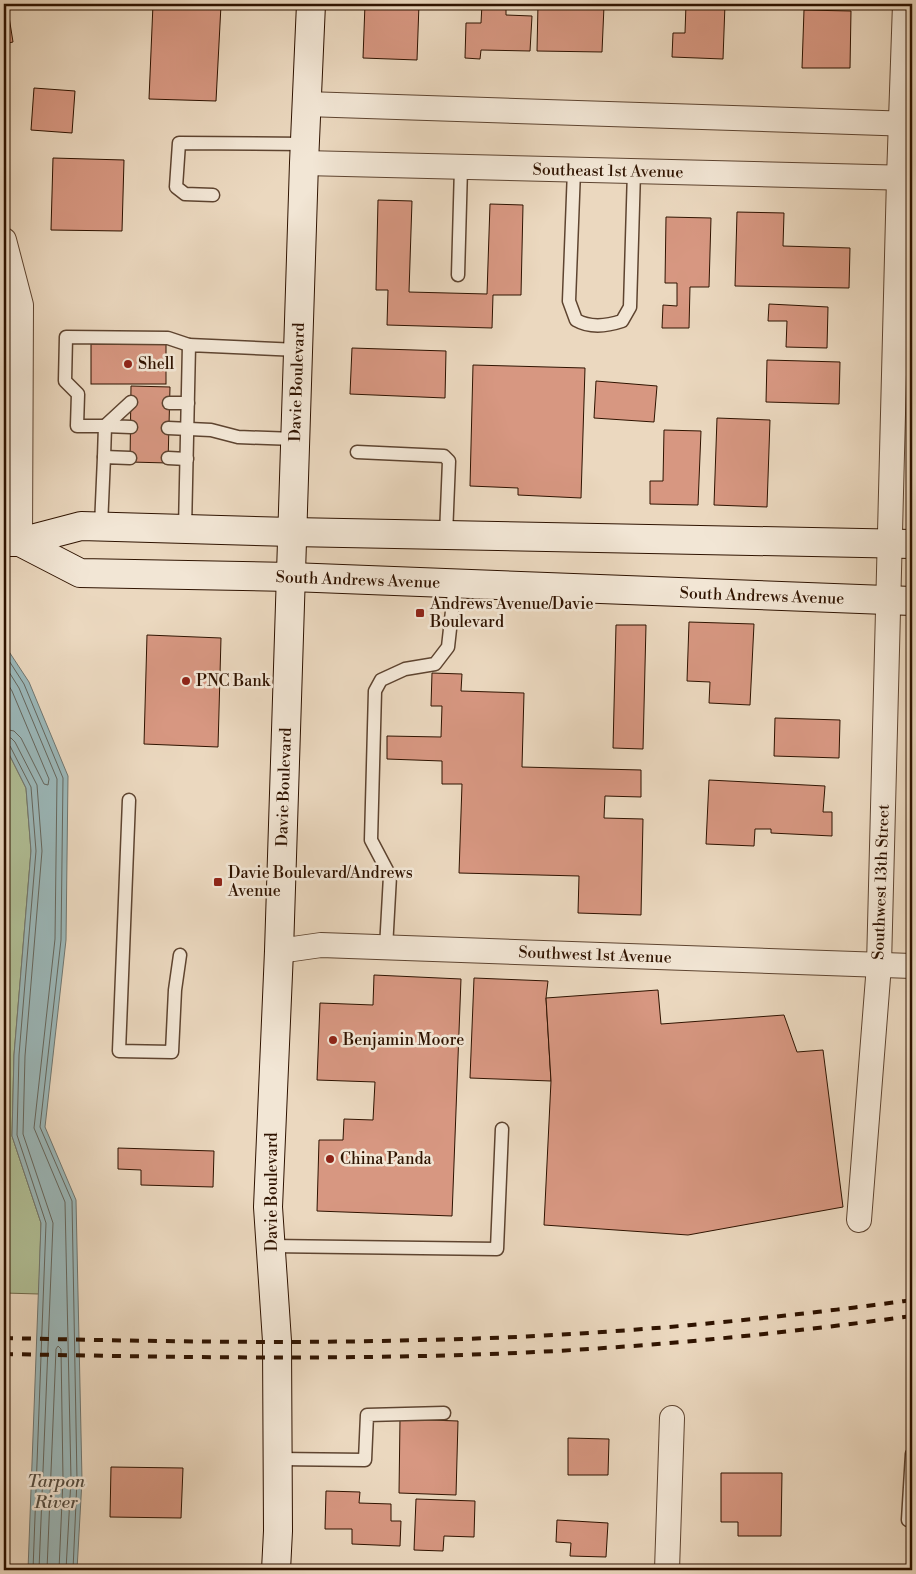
<svg xmlns="http://www.w3.org/2000/svg" width="916" height="1574" font-family="'Libre Bodoni',serif">
  <style>
    .green { fill: #b1c097; stroke: #706a4c }
    .water { fill: #9bb8ba; stroke: #707670 }
    .lines { fill: none; stroke-linecap: round; stroke-linejoin: round }
    .shore { stroke: #65665d; stroke-width: 1 }
    .building { fill: #d79781; stroke: #2f1300 }
    .lane-casing { stroke: #5e4430; stroke-width: 15 }
    .street-casing { stroke: #5e4430; stroke-width: 26 }
    .secondary-casing { stroke: #2f1300; stroke-width: 30 }
    .lane { stroke: #f2e6d5; stroke-width: 12 }
    .street { stroke: #f2e6d5; stroke-width: 24 }
    .secondary { stroke: #f2e6d5; stroke-width: 28 }
    .rail { stroke: #2f1300; stroke-width: 4; stroke-dasharray: 9 9; stroke-linecap: butt }
    .poi-dot { fill: #8f2418; stroke: #f2e6d5; stroke-width: 2 }
    .labels { text-anchor: middle; dominant-baseline: central; stroke-width: 5; stroke-linejoin: round; paint-order: stroke }
    .street-label { font-size: 16px; fill: #2f1300; stroke: #f2e6d5 }
    .poi-label { font-size: 16px; fill: #2f1300; stroke: #f2e6d5; text-anchor: start }
    .water-label { font-size: 18px; font-style: italic; fill: #554d41; stroke: #f2e6d5 }
  </style>
  <rect width="100%" height="100%" fill="#ebd8bf"/>
  <filter id="stains"><feTurbulence type="fractalNoise" baseFrequency=".004" numOctaves="4"/><feColorMatrix values="0 0 0 0 .2 0 0 0 0 .09 0 0 0 0 .02 0 0 0 .5 -.17"/></filter>
  <radialGradient id="worn" r=".72"><stop offset=".6" stop-color="#630" stop-opacity="0"/><stop offset="1" stop-color="#630" stop-opacity=".3"/></radialGradient>
  <path class="green" d="M4 744 26 788 31 851 14 1055 12 1136 41 1223 39 1294 4 1293Z"/>
  <path class="water" d="M4 644 29 682 68 776 66 940 45 1127 76 1200 82 1480 77 1570H28L41 1223 12 1136 14 1055 31 851 26 788 4 744Z"/>
  <g class="lines">
    <g class="shore">
      <path d="M4 653 24 684 63 778 61 940 40 1127 72 1201 77 1480 73 1570"/>
      <path d="M4 664 19 688 57 779 55 939 34 1128 65 1202 71 1479 66 1570"/>
      <path d="M4 678 12 691 49 779 48 785 44 784 21 738 14 731 4 729"/>
      <path d="M4 737 11 738 15 742 37 785 42 851 25 1056 23 1134 53 1223 39 1570"/>
      <path d="M4 743 8 744 10 746 31 787 36 851 19 1055 17 1135 46 1223 33 1570"/>
      <path d="M47 1570 56 1349 58 1346 61 1349 63 1479 59 1570"/>
    </g>
  </g>
  <g class="building">
    <path d="M4 4H7L13 42 4 44Z"/>
    <path d="M153 4 221 5 216 101 149 99Z"/>
    <path d="M365 4H419L417 60 363 58Z"/>
    <path d="M482 4H506V15L532 16 530 51 481 50 480 59 465 58 466 23H481Z"/>
    <path d="M538 4 604 6 602 52 537 51Z"/>
    <path d="M686 4H725L723 59 672 57 673 33H685Z"/>
    <path d="M804 10 851 11 850 68H802Z"/>
    <path d="M34 88 75 91 72 133 31 130Z"/>
    <path d="M53 158 124 160 122 231 51 230Z"/>
    <path d="M378 200 412 201 409 292 487 294 490 204 523 205 521 295H493L492 328 387 325 388 290H376Z"/>
    <path d="M737 212 784 213 783 246 850 248 849 288 735 286Z"/>
    <path d="M666 217 711 218 709 287H690L689 328H662L663 305 677 306V283H665Z"/>
    <path d="M769 304 828 307 827 348 786 347 787 321H768Z"/>
    <rect x="91" y="344" width="75" height="40"/>
    <path d="M352 348 446 351 445 398 350 394Z"/>
    <path d="M767 360 840 362 839 404 766 402Z"/>
    <path d="M473 365 585 368 581 498 518 495V488L470 486Z"/>
    <path d="M596 381 657 386 654 422 594 418Z"/>
    <path d="M131 386 170 387 168 463 130 462Z"/>
    <path d="M717 418 770 420 767 507 714 505Z"/>
    <path d="M664 430 701 431 698 505 650 504V481H663Z"/>
    <path d="M689 622 754 624 750 705 709 703 710 682 687 681Z"/>
    <path d="M616 625H646L643 749 613 748Z"/>
    <path d="M147 635 221 638 218 747 144 744Z"/>
    <path d="M432 673 462 674 461 691 524 693 522 767 641 770V797L605 796 604 818 643 819 641 915 578 913 579 876 459 873 462 784H442V761L387 759V736L441 737 442 706H431Z"/>
    <path d="M775 718 840 720 839 758 774 756Z"/>
    <path d="M709 780 825 786 823 812H832V836L771 833V829H755L754 846 706 844Z"/>
    <path d="M374 975 461 979 452 1216 317 1211 319 1140H343L344 1119 373 1120 375 1082 317 1080 320 1003 373 1005Z"/>
    <path d="M474 978 548 981 546 998 551 1081 470 1078Z"/>
    <path d="M658 990 661 1024 784 1015 797 1052 823 1050 843 1207 688 1235 544 1225 551 1081 546 998Z"/>
    <path d="M118 1148 214 1151 213 1187 141 1185V1170L118 1169Z"/>
    <path d="M4 1408H9L7 1464H4Z"/>
    <path d="M400 1419 458 1421 456 1495 399 1493Z"/>
    <path d="M568 1438 609 1439 608 1475H568Z"/>
    <path d="M111 1467 183 1468 181 1518 110 1517Z"/>
    <path d="M721 1473H782L781 1536H738V1522H721Z"/>
    <path d="M326 1491 360 1492 359 1503 391 1504V1521H401L400 1546 352 1544V1529H325Z"/>
    <path d="M416 1499 475 1501 474 1537 444 1536 443 1551 414 1550Z"/>
    <path d="M557 1520 608 1523 606 1557 570 1556 571 1543 556 1542Z"/>
  </g>
  <g class="lines">
    <g class="lane-casing">
      <g id="lane">
        <path d="M574 170 569 301 576 320C590 328 607 326 622 321L630 307 634 171"/>
        <path d="M213 195 185 194 176 187 179 143 305 144"/>
        <path d="M458 275 461 167"/>
        <path d="M169 403H188"/>
        <path d="M131 427 105 426 131 402"/>
        <path d="M168 428 211 430 238 437 295 439"/>
        <path d="M357 452 444 456 449 461 446 535"/>
        <path d="M104 457 105 426H77L78 394 65 381 66 337 168 338 189 345"/>
        <path d="M168 458 187 459"/>
        <path d="M101 526 104 457 130 458"/>
        <path d="M185 529 189 345 298 350"/>
        <path d="M129 800 119 1051 172 1052 175 990 180 955"/>
        <path d="M386 948 390 876 371 840 375 691 381 680 405 669 435 664 448 647 455 584"/>
        <path d="M271 1246 497 1249 502 1129"/>
        <path d="M912 1454 908 1520H912"/>
        <path d="M278 1459 365 1460 367 1415 444 1413"/>
      </g>
    </g>
    <g class="street-casing">
      <g id="street">
        <path d="M306 104 912 124"/>
        <path d="M304 163 912 178"/>
        <path d="M4 240 21 305 20 542"/>
        <path d="M279 951 321 945 912 966"/>
        <path d="M859 1220 879 965 899 178 905 4"/>
        <path d="M667 1570 672 1418"/>
      </g>
    </g>
    <g class="secondary-casing">
      <g id="secondary">
        <path d="M4 542H20L81 526 292 532 912 544"/>
        <path d="M20 542 80 573 291 577 912 601"/>
        <path d="M276 1570 278 1531 277 1341 268 1207 279 951 304 163 311 4"/>
      </g>
    </g>
    <use href="#lane" class="lane"/>
    <use href="#street" class="street"/>
    <use href="#secondary" class="secondary"/>
    <g class="rail">
      <path d="M4 1338C142 1341 281 1344 420 1340 585 1337 749 1322 912 1300"/>
      <path d="M4 1354C165 1357 327 1360 489 1354 630 1349 772 1335 912 1316"/>
    </g>
  </g>
  <g class="poi-dot">
    <circle cx="128" cy="364" r="5"/>
    <rect x="415" y="608" width="10" height="10" rx="2.5"/>
    <circle cx="186" cy="681" r="5"/>
    <rect x="213" y="877" width="10" height="10" rx="2.5"/>
    <circle cx="333" cy="1040" r="5"/>
    <circle cx="330" cy="1159" r="5"/>
  </g>
  <g class="labels">
    <g class="street-label">
      <text transform="translate(608 171) rotate(1)">Southeast 1st Avenue</text>
      <text transform="translate(297 382) rotate(-88)">Davie Boulevard</text>
      <text transform="translate(358 580) rotate(2)">South Andrews Avenue</text>
      <text transform="translate(762 596) rotate(2)">South Andrews Avenue</text>
      <text transform="translate(284 787) rotate(-88)">Davie Boulevard</text>
      <text transform="translate(881 882) rotate(-88)">Southwest 13th Street</text>
      <text transform="translate(595 955) rotate(2)">Southwest 1st Avenue</text>
      <text transform="translate(272 1192) rotate(-90)">Davie Boulevard</text>
    </g>
    <g class="poi-label">
      <text x="138" y="364">Shell</text>
      <text x="430" y="604">Andrews Avenue/Davie<tspan x="430" dy="18">Boulevard</tspan></text>
      <text x="196" y="681">PNC Bank</text>
      <text x="228" y="873">Davie Boulevard/Andrews<tspan x="228" dy="18">Avenue</tspan></text>
      <text x="343" y="1040">Benjamin Moore</text>
      <text x="340" y="1159">China Panda</text>
    </g>
    <g class="water-label">
      <text x="56" y="1481">Tarpon<tspan x="56" dy="21">River</tspan></text>
    </g>
  </g>
  <rect width="916" height="1574" fill="none" stroke="#ebd8bf" stroke-width="20"/>
  <rect x="5" y="5" width="906" height="1564" fill="none" stroke="#2f1300" stroke-width="2.5"/>
  <rect x="10" y="10" width="896" height="1554" fill="none" stroke="#2f1300"/>
  <rect width="100%" height="100%" filter="url(#stains)"/>
  <rect width="100%" height="100%" fill="url(#worn)"/>
</svg>
